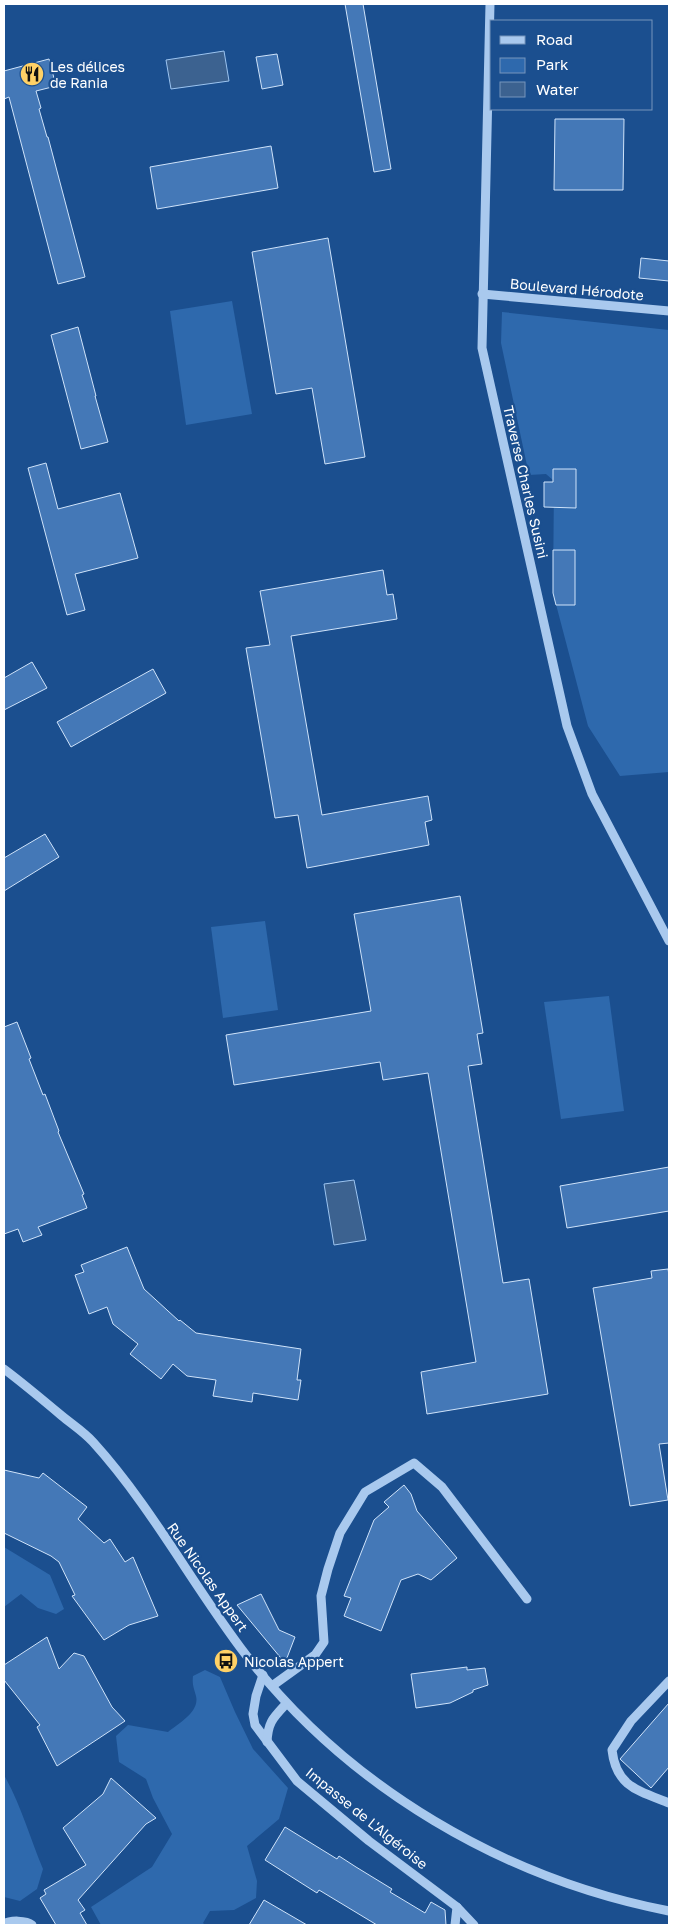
<svg xmlns="http://www.w3.org/2000/svg" width="673" height="1929" font-family="'Golos Text',sans-serif">
  <style>
    .green { fill: #2e69ad }
    .water { fill: #3c6290; stroke: #9cc4f0 }
    .building { fill: #4478b7; stroke: #cfe3fa }
    .lines { fill: none; stroke-linecap: round; stroke-linejoin: round }
    .minor { stroke: #a9c9ee; stroke-width: 9 }
    .labels { text-anchor: middle; dominant-baseline: central; stroke-width: 4.5; stroke-linejoin: round; paint-order: stroke }
    .poi-label { font-size: 14px; fill: #fff; stroke: #1b4f8f; text-anchor: start }
    .street-label { font-size: 14px; fill: #fff; stroke: #1b4f8f }
  </style>
  <rect width="100%" height="100%" fill="#1b4f8f"/>
  <g class="green">
    <path d="M232 301 252 414 186 425 170 311Z"/>
    <path d="M502 312 669 330V772L620 776 588 726 553 593 554 481 546 474 529 475 501 343Z"/>
    <path d="M265 921 278 1010 223 1018 211 927Z"/>
    <path d="M609 996 624 1111 561 1119 544 1002Z"/>
    <path d="M4 1547 50 1575 64 1609 56 1614 38 1608 21 1594 4 1607Z"/>
    <path d="M205 1670 220 1677 235 1712 253 1749 288 1788 279 1819 247 1846 257 1881 256 1898 234 1910 210 1911 203 1923 205 1925H101L91 1907 152 1867 172 1834 153 1798 146 1779 119 1762 116 1736 128 1725 168 1732C178 1724 200 1712 196 1696 194 1688 192 1685 193 1676Z"/>
    <path d="M4 1775C21 1805 30 1838 43 1869L37 1889 20 1901 4 1897Z"/>
  </g>
  <g class="water">
    <path d="M224 51 229 81 171 89 166 60Z"/>
    <path d="M354 1180 366 1240 334 1245 324 1184Z"/>
  </g>
  <g class="building">
    <path d="M345 4H363L391 169 374 172Z"/>
    <path d="M277 54 283 85 262 89 256 57Z"/>
    <path d="M49 59 56 86 36 91 41 108 39 109 47 137H48L85 277 58 284 9 97 4 99V71Z"/>
    <path d="M555 119H624L623 190H554Z"/>
    <path d="M271 146 278 188 157 209 150 167Z"/>
    <path d="M328 238 365 457 325 464 312 388 276 394 252 252Z"/>
    <path d="M641 258 669 261V281L639 278Z"/>
    <path d="M78 327 96 396H95L108 442 81 449 51 335Z"/>
    <path d="M46 463 58 509 120 493 138 558 75 574 85 610 67 615 28 468Z"/>
    <path d="M553 469H576V508L544 507V482H553Z"/>
    <path d="M553 550H575V605H556L553 593Z"/>
    <path d="M383 570 387 595 393 594 397 619 291 636 322 815 428 796 432 820 425 822 429 845 307 868 298 815 275 818 246 648 270 645 260 591Z"/>
    <path d="M32 662 47 688 4 710V678Z"/>
    <path d="M153 669 166 693 71 747 57 722Z"/>
    <path d="M45 834 59 857 4 891V858Z"/>
    <path d="M460 896 483 1033 477 1034 482 1064 468 1066 503 1283 529 1279 548 1394 427 1414 421 1372 476 1362 428 1073 383 1080 380 1062 234 1085 226 1035 371 1011 354 914Z"/>
    <path d="M17 1022 31 1058 29 1059 43 1095 45 1094 59 1131 58 1132 84 1194 82 1195 87 1208 38 1227 42 1235 23 1242 18 1229 4 1234V1027Z"/>
    <path d="M669 1167V1211L567 1228 560 1186Z"/>
    <path d="M127 1247 144 1289 179 1321 180 1320 196 1333 301 1349 297 1380H301L298 1400 253 1393 252 1402 213 1396 216 1380 187 1376 173 1364 161 1379 130 1354 138 1344 113 1324 107 1307 89 1314 75 1275 84 1272 81 1265Z"/>
    <path d="M668 1269 669 1275V1443L659 1444 668 1500 630 1506 593 1288 652 1278 651 1271Z"/>
    <path d="M4 1470 39 1478 43 1473 87 1507 78 1519 104 1543 110 1539 125 1562 133 1557 158 1616 129 1625 104 1640 72 1596 75 1595 59 1562 51 1556 4 1533Z"/>
    <path d="M404 1485 411 1494 417 1511 457 1558 431 1580 418 1574 401 1580 381 1631 344 1616 351 1598 344 1596 374 1520 389 1507 384 1502Z"/>
    <path d="M261 1594 279 1630 295 1637 285 1663 237 1605Z"/>
    <path d="M47 1637 59 1669 74 1653 84 1656 112 1707 125 1721 57 1766 37 1727 40 1725 4 1680V1665Z"/>
    <path d="M467 1667V1670L485 1668 488 1685 473 1690V1692L450 1703 416 1708 411 1674Z"/>
    <path d="M669 1703V1767L651 1788 620 1759Z"/>
    <path d="M111 1778 156 1818 146 1824 78 1900 85 1910 80 1913 87 1925H56L40 1898 46 1894 44 1890 86 1865 63 1828 103 1794Z"/>
    <path d="M285 1827 337 1859 339 1856 356 1867 392 1889 390 1892 425 1913 431 1902 445 1910 446 1925H377L319 1890 317 1893 265 1860Z"/>
    <path d="M264 1900 307 1925H249Z"/>
  </g>
  <g class="lines">
    <g class="minor">
      <path d="M490 4 482 348 567 726 592 794 669 941"/>
      <path d="M482 294 669 311"/>
      <path d="M4 1369C24 1384 43 1400 62 1416 73 1425 84 1432 93 1442 152 1507 193 1586 246 1655 349 1788 504 1879 669 1911"/>
      <path d="M263 1675 256 1696 253 1714 255 1725 297 1781 369 1841 457 1907 455 1925"/>
      <path d="M669 1681 631 1721 612 1750C616 1787 639 1791 669 1803"/>
      <path d="M272 1686 315 1655 324 1642 321 1596 328 1569 340 1533 365 1492 414 1463 442 1487 527 1599"/>
      <path d="M267 1742C268 1722 273 1718 286 1704"/>
      <path d="M457 1907 474 1925"/>
      <path d="M4 1924C10 1920 26 1920 32 1925"/>
    </g>
  </g>
  <defs>
    <g id="restaurant-disc" transform="scale(1.25)"><circle r="9.5" fill="#ffd166" stroke="#1b4f8f"/><path d="M-5-6h1v4h1v-4h1v4h1v-4h1v5L-1.5 .5V6h-2V.5L-5-1ZM5-6V6H3V1.5H1.5Q1.5-4 5-6Z" fill="#111"/></g>
    <g id="bus-disc" transform="scale(1.25)"><circle r="9.5" fill="#ffd166" stroke="#1b4f8f"/><path d="M-5-6H5V4H4V6H2V4H-2V6H-4V4H-5ZM-3.5-4V0h7V-4ZM-3.5 1.2v1.5H-2V1.2ZM2 1.2v1.5H3.5V1.2Z" fill="#111"/></g>
  </defs>
  <g fill-rule="evenodd">
    <use href="#restaurant-disc" x="32" y="74"/>
    <use href="#bus-disc" x="226" y="1661"/>
  </g>
  <g class="labels">
    <g class="poi-label">
      <text x="50" y="66">Les délices<tspan x="50" dy="16">de Rania</tspan></text>
      <text x="244" y="1661">Nicolas Appert</text>
    </g>
    <g class="street-label">
      <text transform="translate(577 289) rotate(5)">Boulevard Hérodote</text>
      <text transform="translate(526 482) rotate(77)">Traverse Charles Susini</text>
      <text transform="translate(208 1577) rotate(55)">Rue Nicolas Appert</text>
      <text transform="translate(367 1818) rotate(39)">Impasse de L'Algéroise</text>
    </g>
  </g>
  <rect width="673" height="1929" fill="none" stroke="#ffffff" stroke-width="10"/>
  <rect x="490" y="20" width="162" height="90" fill="#1b4f8f" stroke="#7695bc"/>
  <rect x="500" y="36" width="25" height="8" fill="#a9c9ee" stroke="#7695bc"/>
  <text x="536" y="45" font-size="15" fill="#ffffff">Road</text>
  <rect x="500" y="58" width="25" height="15" fill="#2e69ad" stroke="#7695bc"/>
  <text x="536" y="70" font-size="15" fill="#ffffff">Park</text>
  <rect x="500" y="82" width="25" height="15" fill="#3c6290" stroke="#7695bc"/>
  <text x="536" y="95" font-size="15" fill="#ffffff">Water</text>
</svg>
